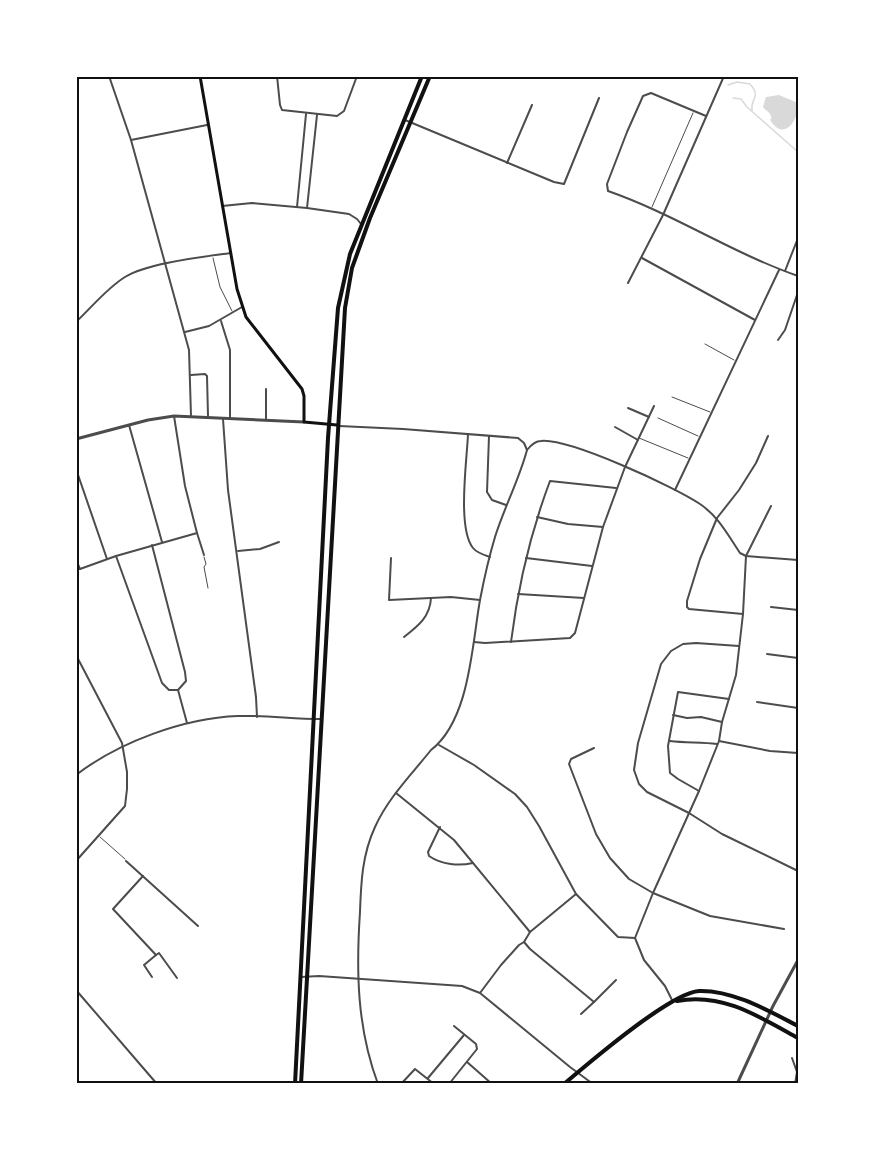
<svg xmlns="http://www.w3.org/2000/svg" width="875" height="1160" font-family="'Source Sans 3',sans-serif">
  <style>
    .water { fill: #d9d9d9 }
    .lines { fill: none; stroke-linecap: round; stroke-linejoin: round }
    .stream { stroke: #d9d9d9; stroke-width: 1.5 }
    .service { stroke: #4c4c4c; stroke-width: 1 }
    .minor { stroke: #4c4c4c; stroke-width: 2 }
    .tertiary { stroke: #4c4c4c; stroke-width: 3 }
    .secondary { stroke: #111; stroke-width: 3 }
    .primary { stroke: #111; stroke-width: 4 }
    .neatline { fill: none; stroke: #111; stroke-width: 2 }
  </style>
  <rect width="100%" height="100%" fill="#fff"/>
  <path class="water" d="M779 95 798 103C800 117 786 140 773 124 767 116 774 122 770 114 768 111 765 110 763 107L766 97Z"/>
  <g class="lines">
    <g class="stream">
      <path d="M717 76V77"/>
      <path d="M728 85 737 82 750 84C762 98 750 98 752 110"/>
      <path d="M733 98 741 99 747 107 798 152"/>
    </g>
    <g class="service">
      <path d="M652 207 693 113"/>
      <path d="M213 258 220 287 232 311"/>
      <path d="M705 344 734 360"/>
      <path d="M672 397 710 412"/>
      <path d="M658 418 698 436"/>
      <path d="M639 438 688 458"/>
      <path d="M204 557 206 564 204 567 208 588"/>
      <path d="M100 837 125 859"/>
    </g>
    <g class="minor">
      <path d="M109 76 131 140 189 350 191 416"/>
      <path d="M277 76 280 105 282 110 337 116 344 111 357 76"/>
      <path d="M706 116 651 93 643 96 627 132 607 184 608 191C674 214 732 253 798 276"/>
      <path d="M405 120 554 182 564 184 599 98"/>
      <path d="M131 140 207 125"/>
      <path d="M507 163 532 105"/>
      <path d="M222 206 252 203 307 208 349 214 357 219 361 224"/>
      <path d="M297 207 306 114"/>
      <path d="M307 208 317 115"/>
      <path d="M642 258 755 320"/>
      <path d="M785 271 798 238"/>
      <path d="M628 283 663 215 724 76"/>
      <path d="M221 321 230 350V417"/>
      <path d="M76 322C92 307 107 288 125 277 147 263 203 257 231 253"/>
      <path d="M185 332 209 326 242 307"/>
      <path d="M778 340 785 330 798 292"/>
      <path d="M191 375 205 374 207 376 208 416"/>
      <path d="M628 408 649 417"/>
      <path d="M223 419 228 490 256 697 257 717"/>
      <path d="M266 419V389"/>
      <path d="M129 425 162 542"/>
      <path d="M339 426 403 429 518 438 524 443 527 450"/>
      <path d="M615 427 638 440"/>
      <path d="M468 434C467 460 457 528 473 548 477 553 484 555 490 557"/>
      <path d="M489 436 487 492 492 500 506 505"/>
      <path d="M76 469 107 559"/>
      <path d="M675 490 779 270"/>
      <path d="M537 517 568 524 603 527"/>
      <path d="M197 533 204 555"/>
      <path d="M238 551 260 549 279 542"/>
      <path d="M116 556 162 683 169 690H178L186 681 185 672 152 545"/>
      <path d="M391 558 389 600 451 597 480 600"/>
      <path d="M526 558 592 566"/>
      <path d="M76 560 80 569H76"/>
      <path d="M80 569 116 556 197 533 185 486 174 416"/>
      <path d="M518 594 584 598"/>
      <path d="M771 607 798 610"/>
      <path d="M743 614 689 609 687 607V601L700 559 717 518 739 490 756 463 768 436"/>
      <path d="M404 637C418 626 430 617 431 598"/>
      <path d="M474 642 485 643 570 638 575 633 603 527 625 467 654 406"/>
      <path d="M511 642C518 586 530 534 550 481L616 488"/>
      <path d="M739 646 696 643 683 644 671 651 661 664 638 743 634 770 639 784 647 792 689 813 722 834 798 871"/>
      <path d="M767 654 798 658"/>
      <path d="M76 655 122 743 127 772V789L125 806 76 861"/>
      <path d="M178 690 187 723"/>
      <path d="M757 702 798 708"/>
      <path d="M673 715 687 718 701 717 722 722"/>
      <path d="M670 741C686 743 701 742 717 744"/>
      <path d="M719 741 770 751 798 753"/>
      <path d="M439 745 474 765 515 794 527 807 539 826 576 894 618 937 635 938 644 960 665 986 673 1002"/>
      <path d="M594 748 571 759 569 764 596 834 610 858 629 879 653 893 710 916 784 929"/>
      <path d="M76 775C119 742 184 718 238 716 265 715 293 719 320 719"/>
      <path d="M699 791 678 779 670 773 668 746 678 692 729 699"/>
      <path d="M396 793 454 840 530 932"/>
      <path d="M440 827 428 852 429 856C442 865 459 866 473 863"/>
      <path d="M126 861 198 926"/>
      <path d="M143 876 113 909 156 955 159 953 177 978"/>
      <path d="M635 938 653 893 699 791 719 741 722 722 736 675 743 614 746 556 771 506"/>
      <path d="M524 942 530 949 594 1002 616 980"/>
      <path d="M152 977 144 965 156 955"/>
      <path d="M301 977 319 976 462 986 480 993 570 1067 593 1084"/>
      <path d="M76 990 157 1084"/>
      <path d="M480 993 501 965 519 945 524 942 530 932 576 894"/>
      <path d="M581 1014 594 1002"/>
      <path d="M792 1058 797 1072 795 1084"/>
      <path d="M467 1062 492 1084"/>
      <path d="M428 1078 464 1035"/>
      <path d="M378 1084C357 1028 356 971 360 912 361 883 362 855 375 827 388 798 411 775 431 750 470 720 472 644 480 600 484 579 489 557 495 537 504 508 519 480 527 450 531 445 535 441 541 441 569 438 675 487 700 504 718 516 728 535 740 553L746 556 798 560"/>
      <path d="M401 1084 415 1069 434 1084"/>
      <path d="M449 1084 477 1049 476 1044 454 1026"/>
    </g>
    <g class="tertiary">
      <path d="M76 439 148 420 174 416 304 422"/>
      <path d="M737 1084 773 1006 798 960"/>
    </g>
    <path class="secondary" d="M200 76 237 289 246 317 302 389 304 396V422L337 425"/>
    <g class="primary">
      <path d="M677 1001C722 992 760 1017 798 1038"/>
      <path d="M295 1084 328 438 338 308 350 254 422 76"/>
      <path d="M301 1084 345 308 352 268 370 218 430 76"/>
      <path d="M564 1084C590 1062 670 993 699 991 733 990 769 1011 798 1026"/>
    </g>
  </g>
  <rect width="875" height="1160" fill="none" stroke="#ffffff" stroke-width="156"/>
  <rect x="78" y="78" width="719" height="1004" class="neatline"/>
</svg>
